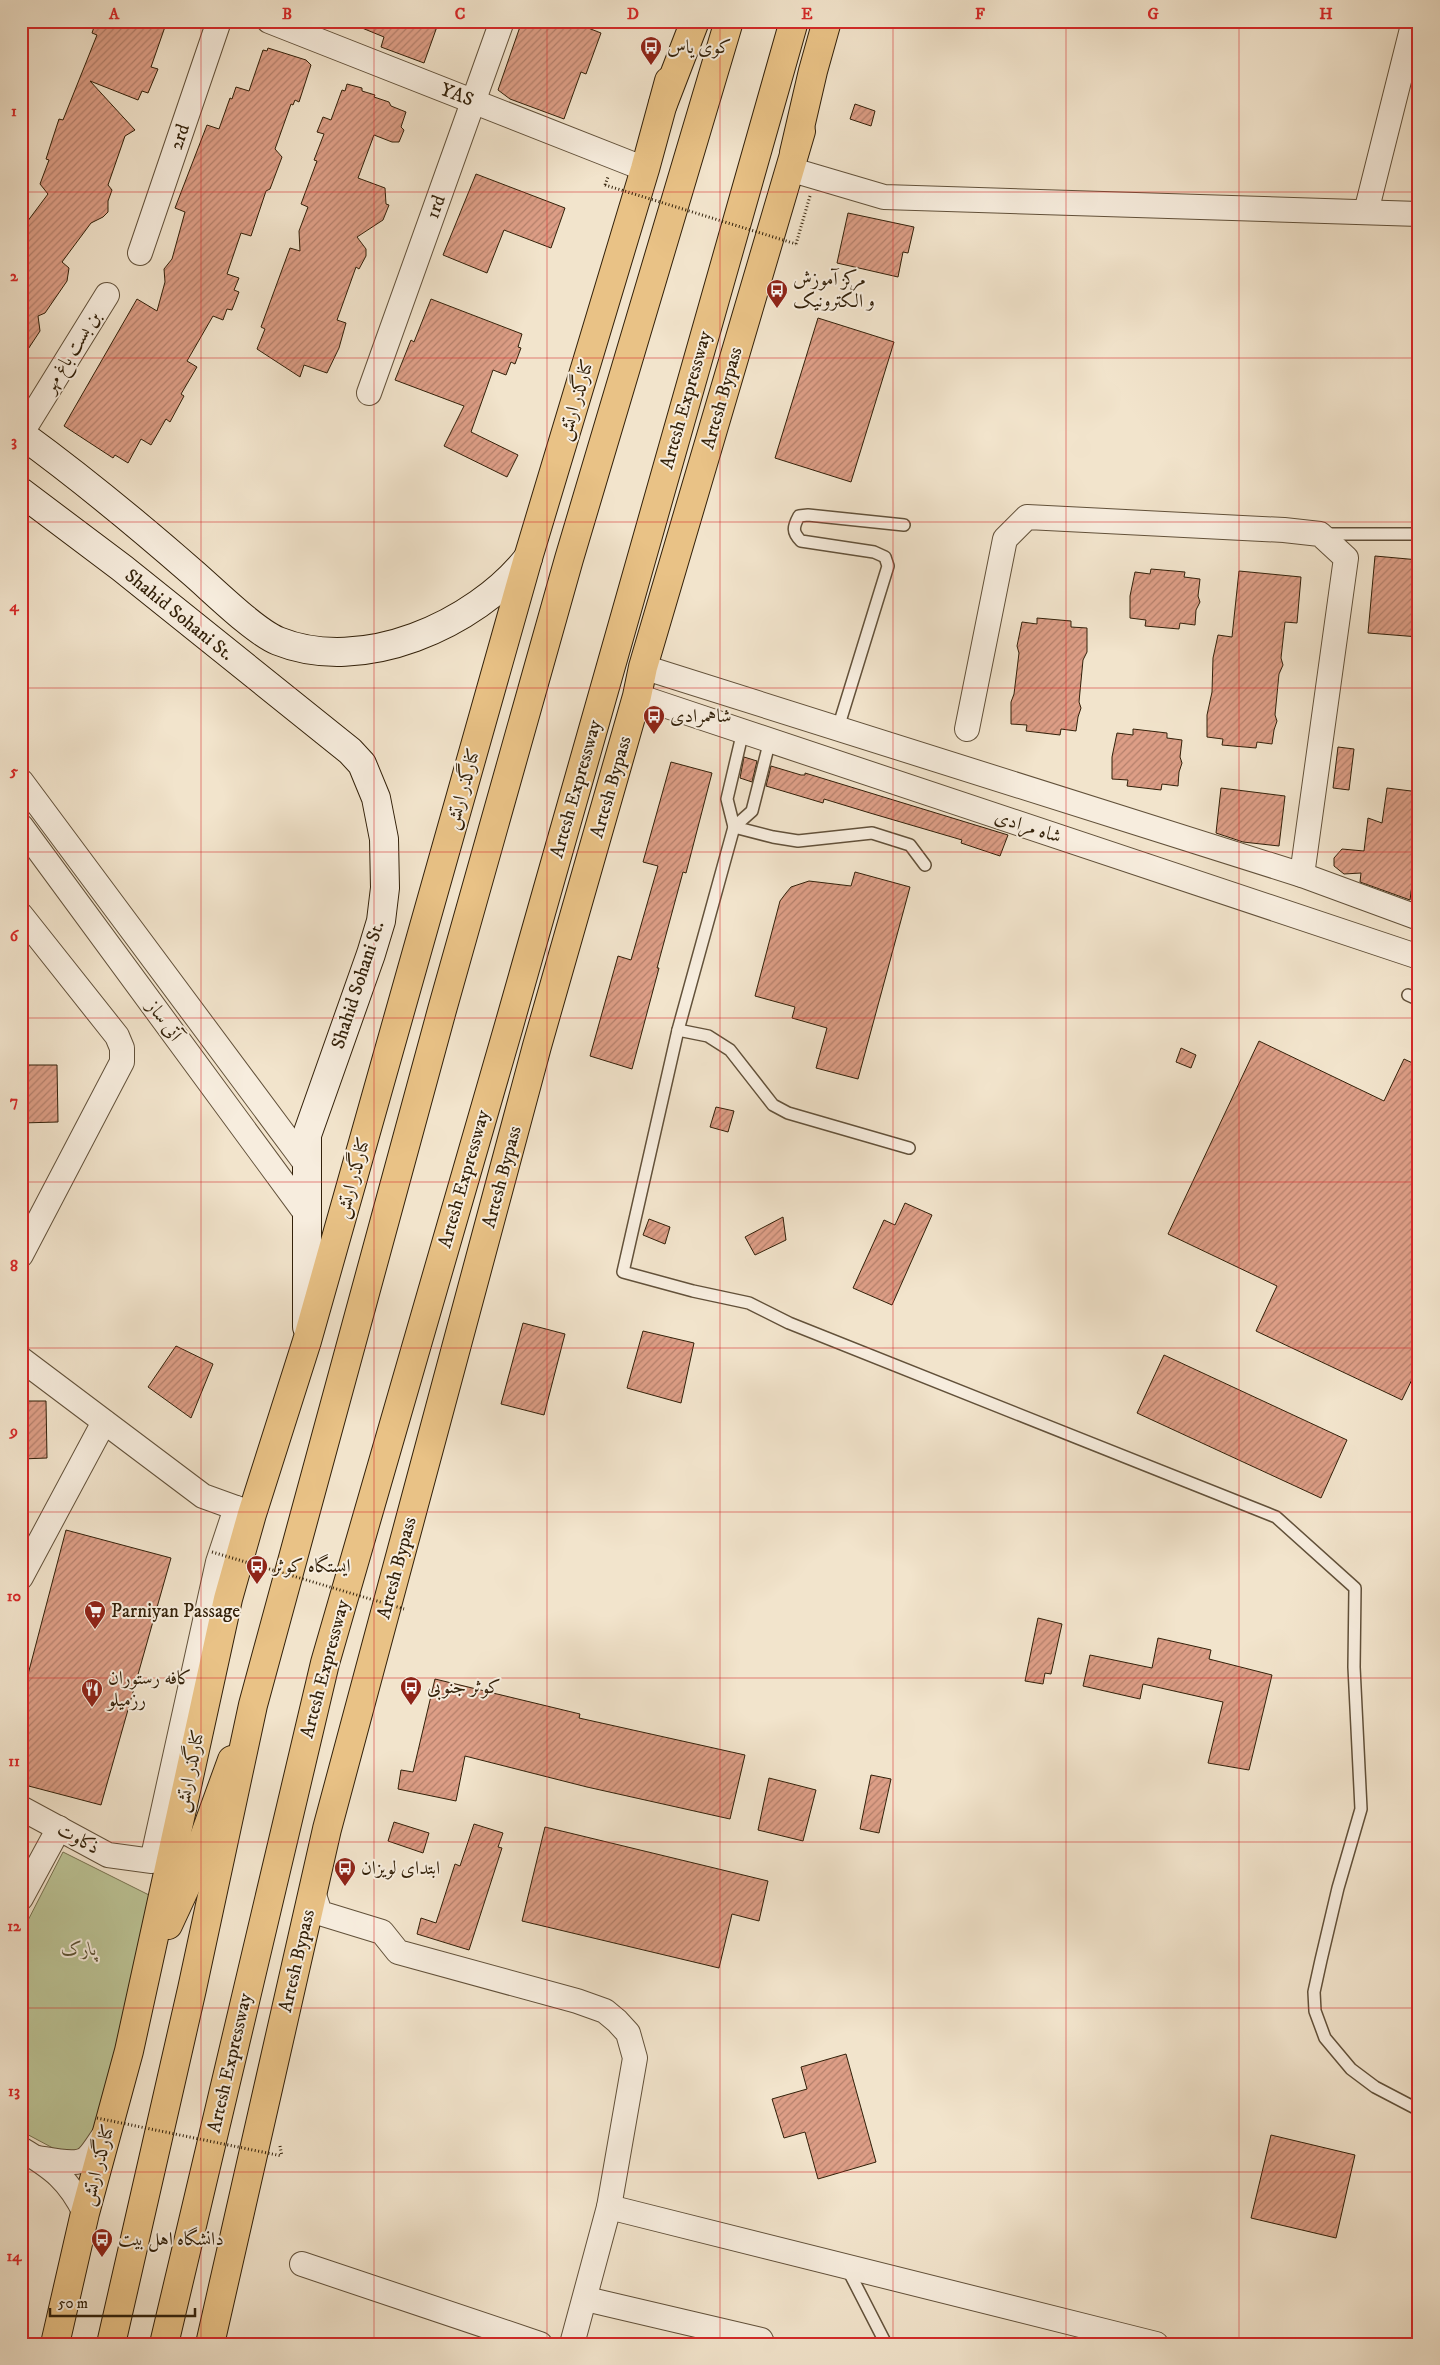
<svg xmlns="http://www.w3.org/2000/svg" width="1440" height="2365" font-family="'IM FELL DW Pica',Amiri,serif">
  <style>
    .park { fill: #bcc496; stroke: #777250 }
    .building { fill: url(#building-hatch); stroke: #322009 }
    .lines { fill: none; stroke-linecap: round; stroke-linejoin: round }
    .lane-casing { stroke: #62513a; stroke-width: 14 }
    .street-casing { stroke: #62513a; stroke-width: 26 }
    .secondary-casing { stroke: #322009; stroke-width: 30 }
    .primary-casing { stroke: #322009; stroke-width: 30 }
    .highway-casing { stroke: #322009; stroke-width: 30 }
    .path { stroke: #322009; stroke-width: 3; stroke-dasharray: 1 2.5; stroke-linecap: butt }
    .lane { stroke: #f7edde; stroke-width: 11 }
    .street { stroke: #f7edde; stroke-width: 24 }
    .secondary { stroke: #f7edde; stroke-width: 28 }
    .primary { stroke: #e9c286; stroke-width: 28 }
    .highway { stroke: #e9c286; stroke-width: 28 }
    .path-bridge { stroke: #322009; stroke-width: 3; stroke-dasharray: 1 2.5; stroke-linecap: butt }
    .grid { fill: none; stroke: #d62828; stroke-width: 1; stroke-opacity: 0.55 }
    .labels { text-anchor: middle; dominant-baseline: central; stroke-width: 4; stroke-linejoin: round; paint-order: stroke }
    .poi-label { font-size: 19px; fill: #322009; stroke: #f7edde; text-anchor: start }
    .street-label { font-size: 19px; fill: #322009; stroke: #f7edde }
    .park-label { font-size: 19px; font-style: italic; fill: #5b5133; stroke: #f7edde }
    .neatline { fill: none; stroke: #d62828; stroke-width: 2 }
    .grid-label { font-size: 16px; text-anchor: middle; font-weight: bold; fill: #d62828 }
  </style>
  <defs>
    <pattern id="building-hatch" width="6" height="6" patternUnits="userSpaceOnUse" patternTransform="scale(1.25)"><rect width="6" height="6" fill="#dd9e86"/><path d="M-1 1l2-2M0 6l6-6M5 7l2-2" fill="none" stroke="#b4806c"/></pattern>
  </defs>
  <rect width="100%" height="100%" fill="#f2e4cc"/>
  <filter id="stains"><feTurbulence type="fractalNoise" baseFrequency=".004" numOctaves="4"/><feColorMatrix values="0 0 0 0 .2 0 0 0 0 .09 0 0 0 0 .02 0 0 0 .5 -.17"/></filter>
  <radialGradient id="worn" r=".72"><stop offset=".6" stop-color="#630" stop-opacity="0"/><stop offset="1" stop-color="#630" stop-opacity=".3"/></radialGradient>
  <path class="park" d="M63 1852 149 1895 98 2131 82 2149 66 2155 21 2131V1934Z"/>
  <g class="building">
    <path d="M96 21H167L151 67 158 69 148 93 142 91 138 100 90 81 135 130 125 136 108 185 112 190 108 201V212L103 217 91 223 62 262 69 268 67 281 45 313 38 316 40 331 21 360V230L48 194 40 184 49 160 46 159 59 119 63 120 97 35 92 33Z"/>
    <path d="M345 21H439L424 63 381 47 384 37Z"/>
    <path d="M522 21H570L601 33 586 74 581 72 564 119 510 99 498 90Z"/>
    <path d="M268 48 306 60 311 65 299 102 295 100 293 105 291 104 275 149 282 157 270 189 266 191 251 236 241 233 227 274 239 278 234 290 239 292 232 310 227 309 223 320 213 316 187 361 197 367 181 394 184 396 170 422 166 419 151 445 141 439 128 463 115 455 113 458 64 426 137 299 157 311 165 282 164 269 172 259 185 212 175 208 207 125 219 129 230 98 232 99 236 87 249 91 263 50 267 51Z"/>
    <path d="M347 84 362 88V91L375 95 374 97 389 102 391 106 406 112 401 127 404 130 399 142H392L374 135 358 178 385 188 386 204 389 205 383 220 357 237 366 249V256L359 269 356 267 337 320 346 323 339 348 327 373 304 365 300 377 257 349 265 329 261 327 290 248 300 251 299 231 308 207 301 204 317 161 314 160 324 134 317 132 323 117 331 120 342 90 345 91Z"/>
    <path d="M855 104 875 111 871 126 850 119Z"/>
    <path d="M476 174 565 208 551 248 504 230 487 273 443 255Z"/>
    <path d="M848 213 914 227 908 253 903 252 898 277 837 263Z"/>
    <path d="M431 299 522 334 518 347 521 348 515 364 511 362 506 375 493 370 471 432 518 455 507 477 444 446 464 406 395 380 411 340 414 342Z"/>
    <path d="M818 318 894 342 851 482 775 458Z"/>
    <path d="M1375 556 1419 560V637L1368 633Z"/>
    <path d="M1151 569 1185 572 1184 577 1200 579 1198 596 1200 602 1196 610 1195 625 1180 623 1179 629 1145 626 1146 620 1130 618V596L1135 572 1150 574Z"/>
    <path d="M1239 571 1301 577 1297 623 1285 622 1281 658 1283 665 1279 674 1275 715 1277 721 1274 730 1272 744 1257 742 1256 748 1222 745 1223 739 1207 737V715L1212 692 1213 658 1218 635 1232 637Z"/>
    <path d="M1037 618 1071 621V627L1087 628V652L1083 660 1079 702 1081 708 1078 717 1076 731 1061 729 1060 735 1026 731 1027 725 1011 724V702L1014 694 1019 653 1017 646 1022 622 1037 624Z"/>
    <path d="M1133 729 1167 733V738L1182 740 1180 757 1182 763 1179 772 1178 786 1162 784 1161 790 1127 786 1128 780 1112 779V757L1117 733 1133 735Z"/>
    <path d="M1338 747 1354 749 1349 790 1333 788Z"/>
    <path d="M744 757 757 761 752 782 740 778Z"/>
    <path d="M671 762 712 773 686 873 683 872 657 968H659L632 1069 590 1056 618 956 631 960 658 866 643 862Z"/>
    <path d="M771 766 801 775H805V773L1008 835 1000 856 961 843 962 840 870 813 824 799 823 803 766 786Z"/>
    <path d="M1221 788 1285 796 1279 846 1243 842 1216 833Z"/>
    <path d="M1387 788 1419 792V886L1412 885 1410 900 1360 882 1361 873 1344 874 1334 866V858L1342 849 1364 851 1368 818 1382 823Z"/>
    <path d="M855 872 910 887 858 1079 816 1068 827 1028 792 1018 795 1007 755 996 780 901 786 893 791 887 809 881 851 886Z"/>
    <path d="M1259 1041 1384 1101 1404 1059 1419 1066V1365L1402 1400 1256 1331 1277 1286 1168 1234Z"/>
    <path d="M1181 1048 1196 1055 1191 1068 1176 1062Z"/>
    <path d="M21 1065H57L58 1122 21 1123Z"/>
    <path d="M716 1107 734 1111 728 1132 710 1127Z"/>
    <path d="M905 1203 932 1215 892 1305 853 1288 884 1220 895 1225Z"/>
    <path d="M783 1217 786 1240 755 1255 745 1237Z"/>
    <path d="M649 1219 670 1227 665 1244 643 1235Z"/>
    <path d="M523 1323 565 1334 544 1415 501 1404Z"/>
    <path d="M643 1331 694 1343 681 1403 627 1388Z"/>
    <path d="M176 1346 213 1364 191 1418 148 1387Z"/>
    <path d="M1164 1355 1347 1440 1321 1498 1137 1413Z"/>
    <path d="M21 1401H46L47 1458 21 1459Z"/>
    <path d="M66 1530 171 1558 101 1805 21 1784V1701Z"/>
    <path d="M1038 1618 1062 1624 1051 1674 1045 1673 1043 1684 1025 1681Z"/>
    <path d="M1158 1638 1211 1650 1209 1659 1272 1675 1249 1770 1208 1763 1223 1702 1143 1684 1140 1699 1083 1686 1090 1655 1152 1668Z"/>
    <path d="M435 1679 580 1714 579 1718 745 1755 730 1819 587 1787 465 1756 456 1801 398 1789 401 1770 413 1772Z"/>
    <path d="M871 1775 891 1779 879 1833 860 1829Z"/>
    <path d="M769 1778 816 1790 803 1841 758 1830Z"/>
    <path d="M394 1822 429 1833 423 1853 388 1841Z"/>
    <path d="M474 1824 503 1833 498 1847 502 1848 469 1950 417 1934 421 1918 436 1923 455 1864 460 1866Z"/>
    <path d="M545 1827 768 1881 759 1921 732 1914 719 1968 522 1921Z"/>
    <path d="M846 2054 876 2162 818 2179 805 2132 784 2138 772 2099 807 2089 801 2067Z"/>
    <path d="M1271 2135 1355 2155 1336 2238 1251 2218Z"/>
  </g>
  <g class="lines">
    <g class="lane-casing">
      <g id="lane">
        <path d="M1323 534H1419"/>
        <path d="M838 728 888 566 885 557 874 552 801 541C792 532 793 527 799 516L808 515 904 525"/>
        <path d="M743 731 727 799 734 827 678 1030 623 1272 693 1291 749 1303 789 1323 1276 1517 1355 1588 1354 1667 1361 1809 1338 1888 1321 1960 1314 1992 1315 2011 1325 2038 1351 2069 1375 2087 1419 2110"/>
        <path d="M734 827 773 837 798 841 872 833 910 845 925 865"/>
        <path d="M734 827 752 811 770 740"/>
        <path d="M1408 995 1419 1000"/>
        <path d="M678 1030 708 1036 730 1050 773 1105 788 1113 909 1148"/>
        <path d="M847 2268 886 2344"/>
      </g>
    </g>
    <g class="street-casing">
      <g id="street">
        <path d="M269 21 645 169"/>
        <path d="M789 169 884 197 1419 214"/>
        <path d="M1366 212 1414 21"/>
        <path d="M140 253 219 21"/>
        <path d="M369 393 502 21"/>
        <path d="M21 434 107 295"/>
        <path d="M643 667 1302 875 1419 918"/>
        <path d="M637 696 1419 957"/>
        <path d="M967 729 1005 539 1027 517 1284 530 1320 534 1346 558 1302 875"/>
        <path d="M21 781 306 1164"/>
        <path d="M21 826 307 1215"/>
        <path d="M21 915 117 1036 122 1048V1062L21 1255"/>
        <path d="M21 1359 203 1496 250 1513"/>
        <path d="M21 1577 104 1422"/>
        <path d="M21 1808 108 1855 152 1861 218 1562 236 1508"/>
        <path d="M313 1892 320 1913 382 1932 398 1952 577 2001 605 2011 617 2021 628 2033 635 2058 609 2207 572 2344"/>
        <path d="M21 1898 59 1828"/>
        <path d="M21 2149C53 2168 69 2180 85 2213"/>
        <path d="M38 2158C51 2160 78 2167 88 2157 94 2151 99 2142 104 2135"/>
        <path d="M609 2207 1156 2344"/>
        <path d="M302 2264 540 2344"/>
        <path d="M586 2299 761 2340 760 2344"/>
      </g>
    </g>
    <g class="secondary-casing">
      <g id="secondary">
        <path d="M21 434C80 477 137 524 192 572 213 590 254 631 278 641 362 675 475 625 528 558"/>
        <path d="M21 492 122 568 350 751 362 764 376 798 384 839 385 888 381 921 371 954 307 1135V1327"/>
      </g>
    </g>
    <g class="primary-casing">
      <g id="primary">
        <path d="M168 1925 187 1884 232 1760"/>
        <path d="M55 2344 85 2213 129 2051 228 1599 252 1514 307 1341 528 558 645 169 669 81"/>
        <path d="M210 2344 327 1829 537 1046 637 696 643 667 801 131"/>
      </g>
    </g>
    <g class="highway-casing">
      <g id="highway">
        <path d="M663 104 695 21"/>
        <path d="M794 153 813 71 827 21"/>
        <path d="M111 2344 192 1989 253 1705 442 1010 569 559 729 21"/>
        <path d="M164 2344 325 1663 508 1029 794 21"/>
      </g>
    </g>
    <g class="path">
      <path d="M605 185 608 177"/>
      <path d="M796 244 810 196"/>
      <path d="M280 2146 282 2156"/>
    </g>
    <use href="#lane" class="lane"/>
    <use href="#street" class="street"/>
    <use href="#secondary" class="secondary"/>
    <use href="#primary" class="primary"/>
    <use href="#highway" class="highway"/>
    <g class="path-bridge">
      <path d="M605 185 796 244"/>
      <path d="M212 1552 404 1609"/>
      <path d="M97 2118 282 2156"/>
    </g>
  </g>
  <path class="grid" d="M201 21V2344M374 21V2344M547 21V2344M720 21V2344M893 21V2344M1066 21V2344M1239 21V2344M21 192H1419M21 358H1419M21 522H1419M21 688H1419M21 852H1419M21 1018H1419M21 1182H1419M21 1348H1419M21 1512H1419M21 1678H1419M21 1842H1419M21 2008H1419M21 2172H1419"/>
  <defs>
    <g id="bus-pin" transform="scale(1.125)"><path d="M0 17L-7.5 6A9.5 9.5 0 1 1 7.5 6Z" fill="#8f2418" stroke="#f7edde"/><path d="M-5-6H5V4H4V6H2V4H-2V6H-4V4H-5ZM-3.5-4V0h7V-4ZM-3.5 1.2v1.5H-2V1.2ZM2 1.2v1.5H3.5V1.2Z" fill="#fff"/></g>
    <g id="supermarket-pin" transform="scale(1.125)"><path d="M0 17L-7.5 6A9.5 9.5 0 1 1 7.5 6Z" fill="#8f2418" stroke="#f7edde"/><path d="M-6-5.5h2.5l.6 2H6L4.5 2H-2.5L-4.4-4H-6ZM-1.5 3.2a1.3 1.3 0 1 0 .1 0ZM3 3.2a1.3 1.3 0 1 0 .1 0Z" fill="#fff"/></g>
    <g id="restaurant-pin" transform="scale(1.125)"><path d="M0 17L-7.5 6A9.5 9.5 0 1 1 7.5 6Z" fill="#8f2418" stroke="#f7edde"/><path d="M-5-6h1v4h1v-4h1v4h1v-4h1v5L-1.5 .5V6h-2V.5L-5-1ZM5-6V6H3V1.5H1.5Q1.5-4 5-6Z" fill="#fff"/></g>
  </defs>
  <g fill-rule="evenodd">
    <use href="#bus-pin" x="651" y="47"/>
    <use href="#bus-pin" x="777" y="290"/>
    <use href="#bus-pin" x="654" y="716"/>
    <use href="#bus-pin" x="257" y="1566"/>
    <use href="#supermarket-pin" x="95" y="1611"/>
    <use href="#bus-pin" x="411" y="1687"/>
    <use href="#restaurant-pin" x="92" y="1689"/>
    <use href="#bus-pin" x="345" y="1868"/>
    <use href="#bus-pin" x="102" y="2239"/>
  </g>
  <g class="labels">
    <g class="poi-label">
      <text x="667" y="47">کوی یاس</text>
      <text x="793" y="279">مرکز آموزش<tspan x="793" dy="22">و الکترونیک</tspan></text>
      <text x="670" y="716">شاهمرادی</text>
      <text x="273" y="1566">ایستگاه کوثر</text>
      <text x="111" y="1611">Parniyan Passage</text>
      <text x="108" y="1678">کافه رستوران<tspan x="108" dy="22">رزمیلو</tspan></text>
      <text x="427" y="1687">کوثر جنوبی</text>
      <text x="361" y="1868">ابتدای لویزان</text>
      <text x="118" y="2239">دانشگاه اهل بیت</text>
    </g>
    <g class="street-label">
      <text transform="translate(457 95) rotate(21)">YAS</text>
      <text transform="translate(180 137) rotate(-71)">2rd</text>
      <text transform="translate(436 207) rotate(-70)">1rd</text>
      <text transform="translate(72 352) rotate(-58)">بن بست باغ مهر</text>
      <text transform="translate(722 398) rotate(-74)">Artesh Bypass</text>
      <text transform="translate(576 400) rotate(-73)">کنارگذر ارتش</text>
      <text transform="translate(686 400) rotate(-74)">Artesh Expressway</text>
      <text transform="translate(179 615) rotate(39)">Shahid Sohani St.</text>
      <text transform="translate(611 787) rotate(-74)">Artesh Bypass</text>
      <text transform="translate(463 789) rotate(-74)">کنارگذر ارتش</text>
      <text transform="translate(576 789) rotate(-74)">Artesh Expressway</text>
      <text transform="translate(1028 827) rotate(18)">شاه مرادی</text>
      <text transform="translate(358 985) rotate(-72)">Shahid Sohani St.</text>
      <text transform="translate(164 1021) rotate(54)">آتی ساز</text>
      <text transform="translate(502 1177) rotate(-75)">Artesh Bypass</text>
      <text transform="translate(353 1178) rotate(-74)">کنارگذر ارتش</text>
      <text transform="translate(464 1179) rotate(-74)">Artesh Expressway</text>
      <text transform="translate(397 1568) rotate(-75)">Artesh Bypass</text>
      <text transform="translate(325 1669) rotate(-75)">Artesh Expressway</text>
      <text transform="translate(190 1771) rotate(-78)">کنارگذر ارتش</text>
      <text transform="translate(78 1839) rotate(28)">ذکاوت</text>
      <text transform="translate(297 1961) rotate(-77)">Artesh Bypass</text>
      <text transform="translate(230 2063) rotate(-77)">Artesh Expressway</text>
      <text transform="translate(98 2165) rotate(-75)">کنارگذر ارتش</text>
    </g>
    <g class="park-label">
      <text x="79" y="1949">پارک</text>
    </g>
  </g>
  <rect width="1440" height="2365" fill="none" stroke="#f2e4cc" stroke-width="55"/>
  <path d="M50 2308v8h145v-8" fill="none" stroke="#322009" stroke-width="2.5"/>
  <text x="58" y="2308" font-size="15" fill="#322009" stroke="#f7edde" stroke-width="4" paint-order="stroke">50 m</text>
  <rect x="28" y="28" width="1384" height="2310" class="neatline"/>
  <g class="grid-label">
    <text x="114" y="19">A</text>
    <text x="287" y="19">B</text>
    <text x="460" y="19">C</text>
    <text x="633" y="19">D</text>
    <text x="807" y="19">E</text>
    <text x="980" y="19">F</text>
    <text x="1153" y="19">G</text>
    <text x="1326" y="19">H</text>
    <text x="14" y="116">1</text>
    <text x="14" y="281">2</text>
    <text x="14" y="446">3</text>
    <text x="14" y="611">4</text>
    <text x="14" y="776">5</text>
    <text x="14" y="941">6</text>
    <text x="14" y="1106">7</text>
    <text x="14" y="1271">8</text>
    <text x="14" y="1436">9</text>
    <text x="14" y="1601">10</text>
    <text x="14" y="1766">11</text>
    <text x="14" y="1931">12</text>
    <text x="14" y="2096">13</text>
    <text x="14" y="2261">14</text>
  </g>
  <rect width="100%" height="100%" filter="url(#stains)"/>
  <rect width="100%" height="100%" fill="url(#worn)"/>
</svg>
